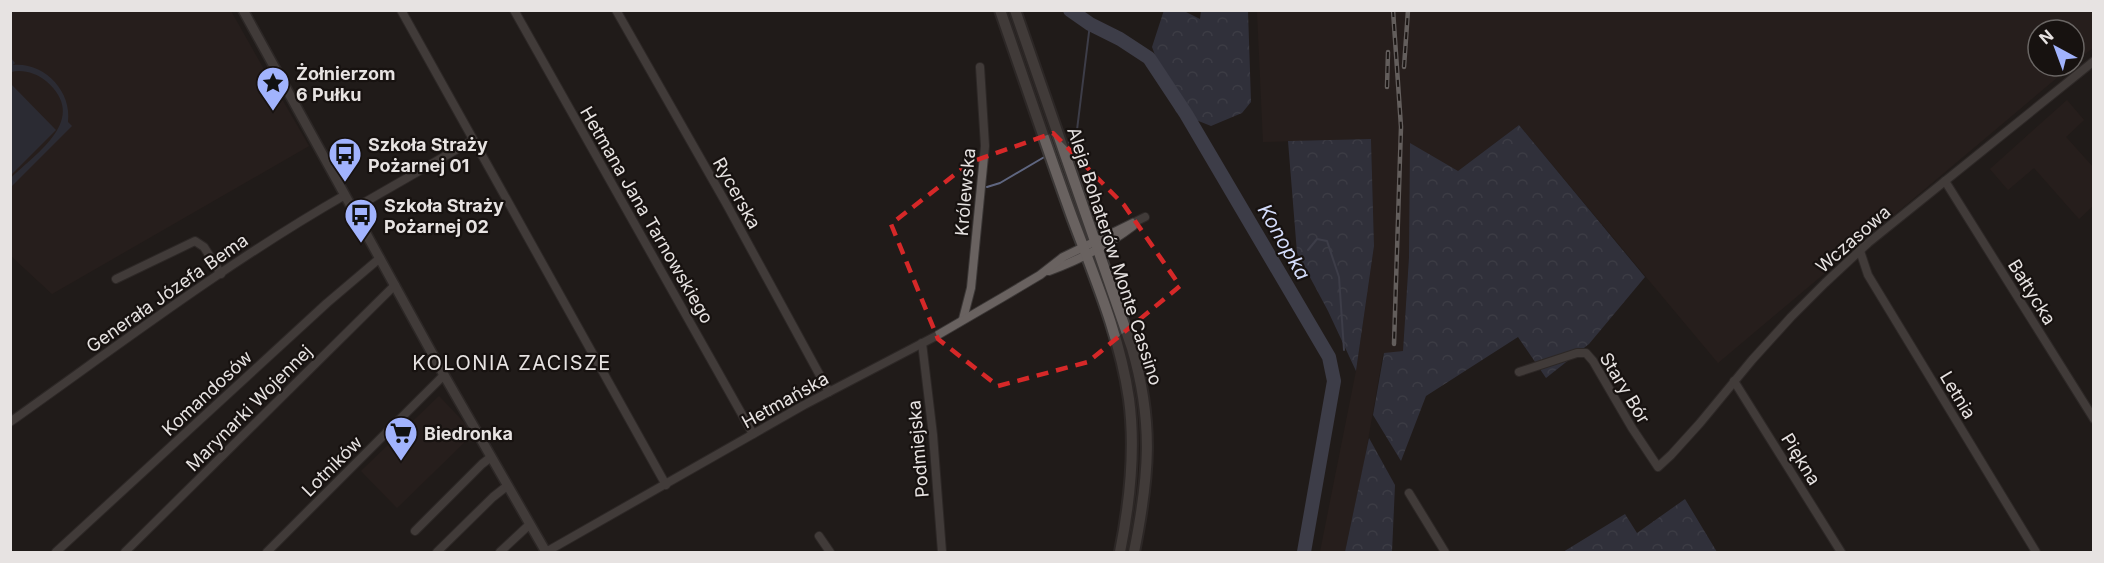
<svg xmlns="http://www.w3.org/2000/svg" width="2104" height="563" font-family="Inter,sans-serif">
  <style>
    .built { fill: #2e221f }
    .forest { fill: url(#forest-crowns) }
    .pitch { fill: #393e52 }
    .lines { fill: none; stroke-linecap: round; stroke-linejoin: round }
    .stream { stroke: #5f6680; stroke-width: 2 }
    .river { stroke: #5f6680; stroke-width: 14 }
    .minor-casing { stroke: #3b3736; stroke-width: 10 }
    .tertiary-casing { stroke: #3b3736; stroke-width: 12 }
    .secondary-casing { stroke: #3b3736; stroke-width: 14 }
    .minor { stroke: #696260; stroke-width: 8 }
    .tertiary { stroke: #696260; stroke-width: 9 }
    .secondary { stroke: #696260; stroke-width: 10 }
    .rail-casing { stroke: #b4afae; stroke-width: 4.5 }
    .rail { stroke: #171210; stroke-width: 2; stroke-dasharray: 7; stroke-linecap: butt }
    .marked { fill: none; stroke: #d62828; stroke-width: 4.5; stroke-dasharray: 12 8; stroke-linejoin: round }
    .labels { text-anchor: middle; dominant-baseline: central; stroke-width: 4.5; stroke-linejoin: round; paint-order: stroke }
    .poi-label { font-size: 18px; font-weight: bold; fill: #e7e3e2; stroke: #171210; text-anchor: start }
    .street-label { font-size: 18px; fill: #e7e3e2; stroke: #171210 }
    .water-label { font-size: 20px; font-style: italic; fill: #d4ddfc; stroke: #171210 }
    .neighbourhood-label { font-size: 20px; letter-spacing: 1.5px; fill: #e7e3e2; stroke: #171210 }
  </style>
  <defs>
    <pattern id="forest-crowns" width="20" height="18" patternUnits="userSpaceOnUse" patternTransform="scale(1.5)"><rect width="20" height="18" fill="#434a63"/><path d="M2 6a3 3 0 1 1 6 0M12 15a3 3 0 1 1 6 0" fill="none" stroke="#5e6479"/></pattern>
  </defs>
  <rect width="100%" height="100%" fill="#211b19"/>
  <g class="built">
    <path d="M2088 10 2093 14 2094 47 2074 63V30H2038V66H2071L1718 363 1519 125 1458 171 1409 257 1403 351 1383 354 1364 463 1345 552H1320L1356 371 1374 246 1371 139 1263 142 1257 11Z"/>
    <path d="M11 11H231L274 87 273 93 276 99 283 101 309 146 52 294 11 256Z"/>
    <path d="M2067 100 2084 120 2066 137 2093 167V206L2079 219 2034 168 2008 190 1990 169Z"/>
    <path d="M439 396 474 433 397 508 361 471Z"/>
  </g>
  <g class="forest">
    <path d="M1164 10 1184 11 1200 19 1201 11H1248L1251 102 1242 113 1211 126 1176 112 1152 47Z"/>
    <path d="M1519 125 1645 277 1589 344 1546 378 1518 337 1426 396 1401 461 1373 415 1384 353 1403 351 1409 257 1410 143 1458 171Z"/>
    <path d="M1371 139 1374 246 1356 371 1328 311 1297 253 1288 141Z"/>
    <path d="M1369 438 1395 485 1392 552H1345Z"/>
    <path d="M1685 499 1717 552H1563L1625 514 1637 533Z"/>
  </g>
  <g class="pitch">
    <path d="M11 58 15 63 13 65C44 62 72 91 68 122L72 126 11 187V178C37 152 90 119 46 81 36 73 23 69 11 72Z"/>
    <path d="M11 84 56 130 11 175Z"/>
  </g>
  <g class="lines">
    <g class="stream">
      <path d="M1066 144 1076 138 1090 24"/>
      <path d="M987 187 1000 183 1046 156"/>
      <path d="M1308 250 1317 239 1327 241 1339 277 1344 350"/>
    </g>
    <path class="river" d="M1070 10 1090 24 1120 39 1149 58 1186 114 1329 357 1334 381 1304 552"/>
    <g class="minor-casing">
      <g id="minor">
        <path d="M401 10 666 485"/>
        <path d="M514 10 753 434"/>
        <path d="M616 10 727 205 829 392"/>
        <path d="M1945 181 2094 419"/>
        <path d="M353 209 473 140"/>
        <path d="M1860 251 1868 275 2036 552"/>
        <path d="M1049 271C1079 260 1108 245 1133 226"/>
        <path d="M116 279 195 241 204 247 221 274"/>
        <path d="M963 319 971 288 985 146 980 67"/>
        <path d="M922 343 933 435 942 552"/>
        <path d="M1519 372 1577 353H1586L1593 361 1632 428 1658 467 1671 455 1700 423 1752 360 1791 317 1825 283 1868 243 2094 61"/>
        <path d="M1734 381 1841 552"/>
        <path d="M10 422C120 344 228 262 345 195"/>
        <path d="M1409 493 1445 552"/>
        <path d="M415 531 482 464 491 457"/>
        <path d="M819 536 830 552"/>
        <path d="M56 552 327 303 380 258"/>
        <path d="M125 552 395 285"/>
        <path d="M267 552 444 375"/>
        <path d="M437 552 493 497 507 486"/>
        <path d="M500 552 530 524"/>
        <path d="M546 552 804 405 936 336 1003 297 1040 275 1063 257 1145 217"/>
      </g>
    </g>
    <g class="tertiary-casing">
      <path id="tertiary" d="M243 10 444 375 546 552"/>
    </g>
    <g class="secondary-casing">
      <g id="secondary">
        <path d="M1000 10C1024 79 1047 148 1072 217 1094 276 1120 336 1129 399 1136 451 1130 502 1120 552"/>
        <path d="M1015 10 1132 348C1154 423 1149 477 1134 552"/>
      </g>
    </g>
    <use href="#minor" class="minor"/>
    <use href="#tertiary" class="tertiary"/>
    <use href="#secondary" class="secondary"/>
    <g class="rail-casing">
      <g id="rail">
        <path d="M1393 10 1401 127 1394 344"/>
        <path d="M1404 67 1408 10"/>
        <path d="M1387 87 1388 52"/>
      </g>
    </g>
    <use href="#rail" class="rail"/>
  </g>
  <path d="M0 0H2104V563H0ZM1053 133 1124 205 1180 286 1088 362 998 386 938 339 891 224 971 162Z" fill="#211b19" fill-opacity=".55" fill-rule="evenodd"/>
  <path class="marked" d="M1053 133 1124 205 1180 286 1088 362 998 386 938 339 891 224 971 162Z"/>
  <defs>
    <g id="sight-pin" transform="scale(1.725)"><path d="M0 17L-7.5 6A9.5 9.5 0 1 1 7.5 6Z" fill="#a1b3fd" stroke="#171210"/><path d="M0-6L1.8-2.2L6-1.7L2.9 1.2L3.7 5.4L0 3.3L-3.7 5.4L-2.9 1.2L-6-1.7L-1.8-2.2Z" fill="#111"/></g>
    <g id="bus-pin" transform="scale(1.725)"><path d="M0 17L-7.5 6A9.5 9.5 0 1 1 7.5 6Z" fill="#a1b3fd" stroke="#171210"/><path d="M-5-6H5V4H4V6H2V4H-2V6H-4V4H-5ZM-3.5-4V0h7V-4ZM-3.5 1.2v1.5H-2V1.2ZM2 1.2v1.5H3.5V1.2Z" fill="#111"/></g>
    <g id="supermarket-pin" transform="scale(1.725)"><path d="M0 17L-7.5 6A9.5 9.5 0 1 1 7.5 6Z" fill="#a1b3fd" stroke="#171210"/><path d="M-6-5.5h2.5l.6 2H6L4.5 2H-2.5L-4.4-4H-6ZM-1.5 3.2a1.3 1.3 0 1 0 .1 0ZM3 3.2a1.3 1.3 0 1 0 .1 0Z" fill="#111"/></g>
  </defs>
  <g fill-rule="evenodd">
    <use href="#sight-pin" x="273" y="83"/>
    <use href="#bus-pin" x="345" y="154"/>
    <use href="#bus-pin" x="361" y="215"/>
    <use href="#supermarket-pin" x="401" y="433"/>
  </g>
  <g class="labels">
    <g class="poi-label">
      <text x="296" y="73">Żołnierzom<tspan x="296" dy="21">6 Pułku</tspan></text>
      <text x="368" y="144">Szkoła Straży<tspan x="368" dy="21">Pożarnej 01</tspan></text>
      <text x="384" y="205">Szkoła Straży<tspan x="384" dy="21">Pożarnej 02</tspan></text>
      <text x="424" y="433">Biedronka</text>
    </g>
    <g class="street-label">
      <text transform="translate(965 192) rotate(-85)">Królewska</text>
      <text transform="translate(737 193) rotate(61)">Rycerska</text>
      <text transform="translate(647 215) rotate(60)">Hetmana Jana Tarnowskiego</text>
      <text transform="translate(1853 239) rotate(-41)">Wczasowa</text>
      <text transform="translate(1115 256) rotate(72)">Aleja Bohaterów Monte Cassino</text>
      <text transform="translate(2032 292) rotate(58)">Bałtycka</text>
      <text transform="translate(167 293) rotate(-35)">Generała Józefa Bema</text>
      <text transform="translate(1625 388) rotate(59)">Stary Bór</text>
      <text transform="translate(207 393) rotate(-43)">Komandosów</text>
      <text transform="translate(1958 395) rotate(59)">Letnia</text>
      <text transform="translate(785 400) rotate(-29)">Hetmańska</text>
      <text transform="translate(249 408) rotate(-45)">Marynarki Wojennej</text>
      <text transform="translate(918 449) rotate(-95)">Podmiejska</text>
      <text transform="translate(1801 459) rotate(58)">Piękna</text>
      <text transform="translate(332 466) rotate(-45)">Lotników</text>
    </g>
    <g class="water-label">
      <text transform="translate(1284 242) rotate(60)">Konopka</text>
    </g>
    <g class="neighbourhood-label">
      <text x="512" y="363">KOLONIA ZACISZE</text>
    </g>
  </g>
  <rect width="2104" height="563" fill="none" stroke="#e7e3e2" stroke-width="24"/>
  <g transform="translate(2056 48) rotate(319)"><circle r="28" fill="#171210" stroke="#6a6664" stroke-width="1.5"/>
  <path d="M0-4.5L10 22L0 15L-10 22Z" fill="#a1b3fd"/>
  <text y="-9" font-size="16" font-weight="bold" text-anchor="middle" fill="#e7e3e2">N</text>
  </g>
</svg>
